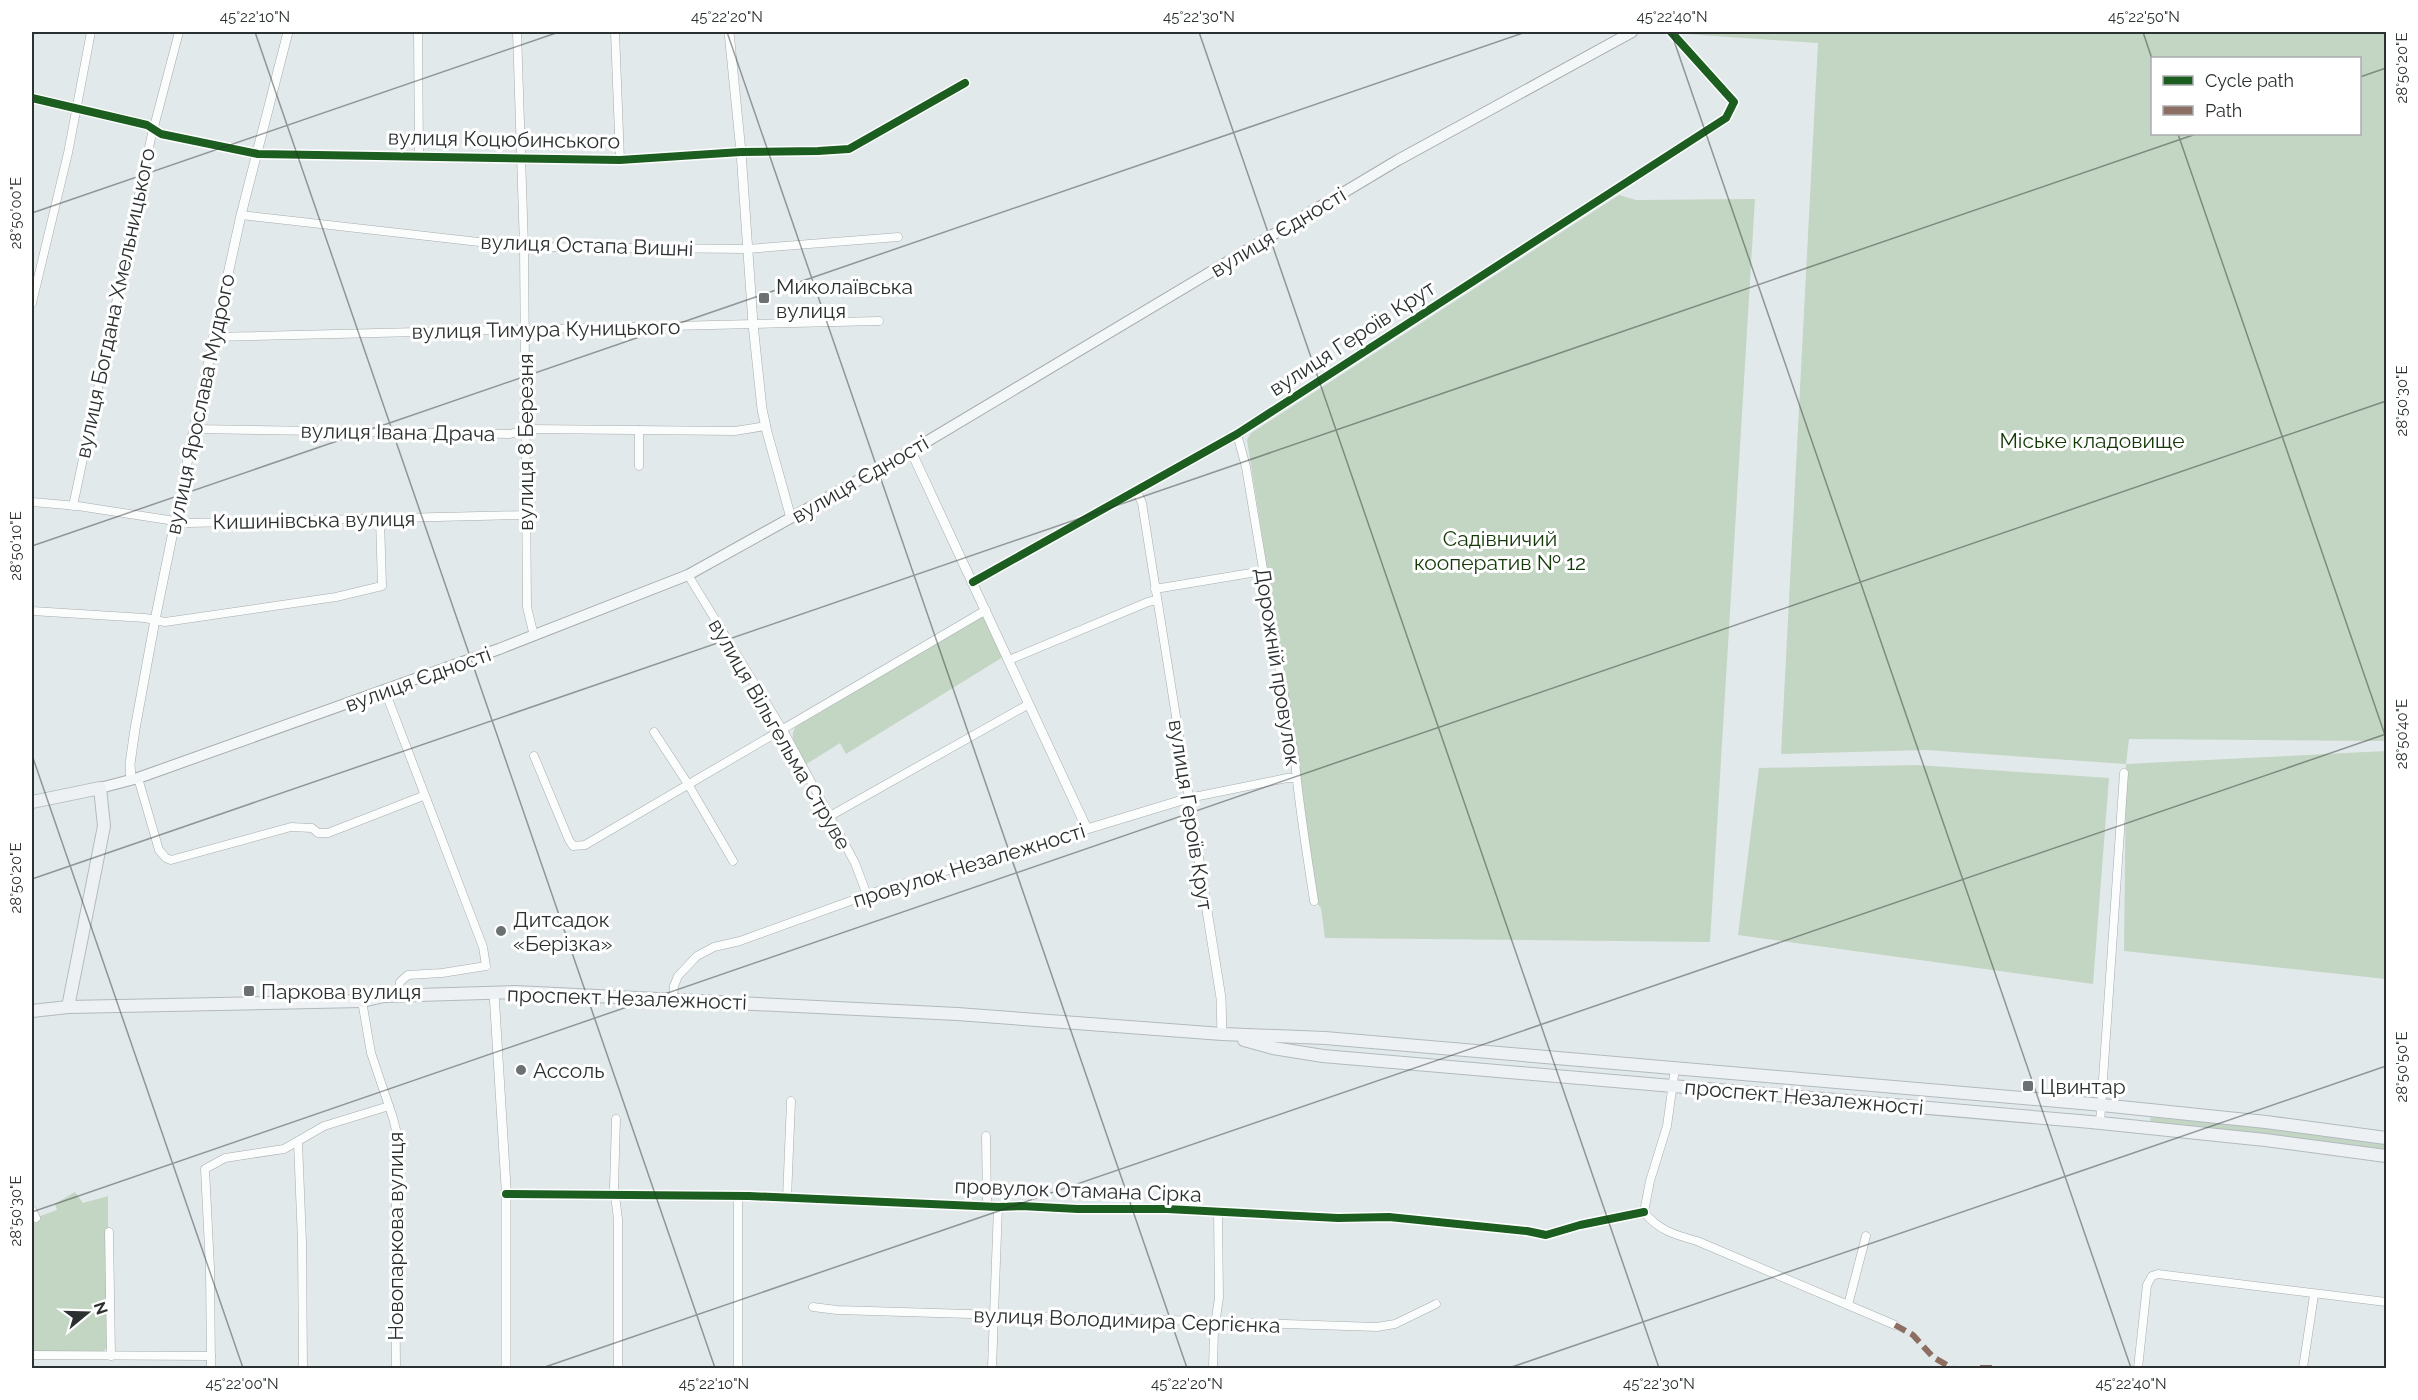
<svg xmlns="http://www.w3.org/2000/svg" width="2418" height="1400" font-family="Raleway,sans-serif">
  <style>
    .green { fill: #c3d5c3; fill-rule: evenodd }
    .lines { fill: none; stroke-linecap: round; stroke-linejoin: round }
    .minor-casing { stroke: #a7acae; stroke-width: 9 }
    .tertiary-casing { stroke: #a7acae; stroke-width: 10 }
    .secondary-casing { stroke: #a7acae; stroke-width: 12 }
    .primary-casing { stroke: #b2babf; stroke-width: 14 }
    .minor { stroke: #fbfcfc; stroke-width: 8 }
    .tertiary { stroke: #fbfcfc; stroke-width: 9 }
    .secondary { stroke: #f4f7f8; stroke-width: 10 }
    .primary { stroke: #edf1f4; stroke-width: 12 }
    .quiet { stroke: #8d6e63; stroke-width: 6; stroke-dasharray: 12 6; stroke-linecap: butt }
    .cycleway-casing { stroke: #fff; stroke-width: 11 }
    .cycleway { stroke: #1b5e20; stroke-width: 8 }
    .ticks { fill: none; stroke: #2b3031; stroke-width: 1.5; stroke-opacity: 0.45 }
    .poi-dot { fill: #6b7172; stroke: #fff; stroke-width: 2 }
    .labels { text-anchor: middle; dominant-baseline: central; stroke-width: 6; stroke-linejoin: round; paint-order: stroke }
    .street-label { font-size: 21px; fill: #2b3031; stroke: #fff }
    .poi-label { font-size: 21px; fill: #2b3031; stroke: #fff; text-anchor: start }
    .park-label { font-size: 21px; fill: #133907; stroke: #fff }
    .neatline { fill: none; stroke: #2b3031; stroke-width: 2 }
    .ticks-label { font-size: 15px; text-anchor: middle; fill: #2b3031 }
  </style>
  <rect width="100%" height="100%" fill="#e2e9eb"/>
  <g class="green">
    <path d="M1685 32H2386V741L2129 739 2126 764 2386 751V979L2124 951 2126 764 1926 750 1781 754 1818 43 1686 34ZM2152 58H2360V134H2152Z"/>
    <path d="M1619 195 1636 200 1755 199 1710 942 1325 938 1321 908 1316 902 1304 803 1247 440 1251 433Z"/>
    <path d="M983 615 1003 657 846 754 840 743 805 765C798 750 785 736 799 723Z"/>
    <path d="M1917 765 2109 778 2093 984 1738 935 1759 768Z"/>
    <path d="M2151 1117 2266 1128 2386 1144V1150L2300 1138 2152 1122 2150 1120Z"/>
    <path d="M75 1192 83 1203 108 1196V1347L103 1351H32V1219L57 1210 55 1204Z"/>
  </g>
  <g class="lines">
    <g class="minor-casing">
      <g id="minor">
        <path d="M418 32 419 156"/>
        <path d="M517 32 524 247 527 607 534 636"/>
        <path d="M615 32 620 160"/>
        <path d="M32 98 147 125 161 134 258 154 620 160 741 152 818 151 849 149 965 83"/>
        <path d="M241 215 524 247 747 249 898 237"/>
        <path d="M32 303 68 153 91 32"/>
        <path d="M213 337 879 321"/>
        <path d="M194 429 510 434 529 429 735 431 766 426"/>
        <path d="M639 430V466"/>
        <path d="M1237 434 1246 467 1295 761C1299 807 1307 854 1314 901"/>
        <path d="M1136 490 1142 503 1189 798 1287 778H1295"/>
        <path d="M32 502 78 506 188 523 525 515"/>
        <path d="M73 506 151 138 179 32"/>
        <path d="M688 575 784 732 855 863 867 895"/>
        <path d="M973 582 1237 434 1726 118 1734 102 1671 32"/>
        <path d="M1155 589 1263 571"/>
        <path d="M32 611 145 618 165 622 336 597 382 586 380 519"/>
        <path d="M1009 660 1148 602 1157 600"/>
        <path d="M385 691 483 947 486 966 442 973 408 975 400 982 398 995"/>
        <path d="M654 732 688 784 733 861"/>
        <path d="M534 756 569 840 573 846 585 845 986 610"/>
        <path d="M138 778 159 850 166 858 171 860 291 827 312 828 318 833H328L423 796"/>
        <path d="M830 816 1029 704"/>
        <path d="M673 999 674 986 678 976 697 956 714 947 740 941 878 891 1087 829"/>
        <path d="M362 1001 371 1053 393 1118 398 1138 395 1239 396 1368"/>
        <path d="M616 1119 614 1188 618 1219V1368"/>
        <path d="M2100 1123 2124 773"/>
        <path d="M986 1136 987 1206"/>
        <path d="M298 1142 302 1242 303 1368"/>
        <path d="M506 1194 749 1196 998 1207 1021 1206 1078 1209H1167L1338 1218 1389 1217 1527 1231 1546 1235 1580 1225 1644 1212"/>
        <path d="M787 1198 791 1101"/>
        <path d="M32 1210 36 1218"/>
        <path d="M1644 1212C1658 1230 1675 1235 1697 1241L1895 1325"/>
        <path d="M1644 1212 1650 1181 1667 1126 1675 1068"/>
        <path d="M109 1232 111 1356"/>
        <path d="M1848 1305 1866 1236"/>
        <path d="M813 1307 837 1310 1002 1315 1030 1318 1052 1316 1377 1327 1395 1324 1436 1304"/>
        <path d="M32 1355 211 1356"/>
        <path d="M211 1368 210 1268 205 1169 225 1158 284 1149 324 1126 389 1106"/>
        <path d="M738 1368V1196"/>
        <path d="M992 1368 998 1207"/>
        <path d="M1213 1368 1214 1331 1219 1298 1218 1213"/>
        <path d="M2138 1368 2147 1285 2152 1276 2158 1274 2386 1302"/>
        <path d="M2303 1368 2314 1295"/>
      </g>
    </g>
    <g class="tertiary-casing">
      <g id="tertiary">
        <path d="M729 32 741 152 753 324 762 409 767 432 791 518"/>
        <path d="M911 451 1087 829 1189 798 1221 998 1222 1034"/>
        <path d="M131 780 130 764 135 729 155 620 194 429 241 215 288 32"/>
        <path d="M494 993 506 1187V1368"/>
      </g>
    </g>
    <g class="secondary-casing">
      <path id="secondary" d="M100 788 138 778 499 649 688 575 911 451 1398 160 1632 32"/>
    </g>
    <g class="primary-casing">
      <g id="primary">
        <path d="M32 802 100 788 104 826 68 1007"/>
        <path d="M32 1011 68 1007 362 1001 384 996 516 992 957 1014 1222 1034 1325 1038 2092 1104 2266 1122 2386 1138"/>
        <path d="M1244 1040 1273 1048 1323 1056 2091 1122 2265 1140 2386 1156"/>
      </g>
    </g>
    <use href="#minor" class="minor"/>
    <use href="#tertiary" class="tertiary"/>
    <use href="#secondary" class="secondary"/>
    <use href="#primary" class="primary"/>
    <g class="quiet">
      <path d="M1895 1325 1913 1335 1933 1357 1952 1368"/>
      <path d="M1980 1368H1993"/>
    </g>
    <g class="cycleway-casing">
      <g id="cycleway">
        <path d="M32 98 147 125 161 134 258 154 620 160 741 152 818 151 849 149 965 83"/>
        <path d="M973 582 1237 434 1726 118 1734 102 1671 32"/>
        <path d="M506 1194 749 1196 998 1207 1021 1206 1078 1209H1167L1338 1218 1389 1217 1527 1231 1546 1235 1580 1225 1644 1212"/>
      </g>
    </g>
    <use href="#cycleway" class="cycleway"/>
  </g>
  <path class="ticks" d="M255 32 715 1368M727 32 1187 1368M1199 32 1659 1368M1671 32 2131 1368M2143 32 2152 59M2360 77 2386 68M2178 134 2386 738M32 213 559 32M32 546 1526 32M32 755 243 1368M32 879 2196 134M32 1212 2386 401M542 1368 2386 734M1509 1368 2386 1066"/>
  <g class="poi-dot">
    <rect x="758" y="292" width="12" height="12" rx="3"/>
    <circle cx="501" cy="931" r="6"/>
    <rect x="243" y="985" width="12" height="12" rx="3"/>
    <circle cx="521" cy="1070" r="6"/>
    <rect x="2022" y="1080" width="12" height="12" rx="3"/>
  </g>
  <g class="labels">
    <g class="street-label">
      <text transform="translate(504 139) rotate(1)">вулиця Коцюбинського</text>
      <text transform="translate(1278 232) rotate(-31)">вулиця Єдності</text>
      <text transform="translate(587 245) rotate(2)">вулиця Остапа Вишні</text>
      <text transform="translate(115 303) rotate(-78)">вулиця Богдана Хмельницького</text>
      <text transform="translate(546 329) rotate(-1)">вулиця Тимура Куницького</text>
      <text transform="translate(1352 338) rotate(-33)">вулиця Героїв Крут</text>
      <text transform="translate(200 404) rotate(-78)">вулиця Ярослава Мудрого</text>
      <text transform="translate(398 432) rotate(1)">вулиця Івана Драча</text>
      <text transform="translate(525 442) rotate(-90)">вулиця 8 Березня</text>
      <text transform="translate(860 479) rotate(-30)">вулиця Єдності</text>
      <text transform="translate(314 520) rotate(-1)">Кишинівська вулиця</text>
      <text transform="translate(1278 667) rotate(81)">Дорожній провулок</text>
      <text transform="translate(418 679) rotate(-20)">вулиця Єдності</text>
      <text transform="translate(780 734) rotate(60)">вулиця Вільгельма Струве</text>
      <text transform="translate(1191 815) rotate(81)">вулиця Героїв Крут</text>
      <text transform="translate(969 865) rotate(-17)">провулок Незалежності</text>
      <text transform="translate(627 998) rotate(2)">проспект Незалежності</text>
      <text transform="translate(1804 1097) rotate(5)">проспект Незалежності</text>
      <text transform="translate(1078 1190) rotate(2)">провулок Отамана Сірка</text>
      <text transform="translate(395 1236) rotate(-90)">Новопаркова вулиця</text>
      <text transform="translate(1127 1320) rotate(2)">вулиця Володимира Сергієнка</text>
    </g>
    <g class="poi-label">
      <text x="776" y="286">Миколаївська<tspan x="776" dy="24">вулиця</tspan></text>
      <text x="513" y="919">Дитсадок<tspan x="513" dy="24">«Берізка»</tspan></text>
      <text x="261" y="991">Паркова вулиця</text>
      <text x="533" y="1070">Ассоль</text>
      <text x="2040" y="1086">Цвинтар</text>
    </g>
    <g class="park-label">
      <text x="2092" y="440">Міське кладовище</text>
      <text x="1500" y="538">Садівничий<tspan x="1500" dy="24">кооператив № 12</tspan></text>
    </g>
  </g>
  <rect width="2418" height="1400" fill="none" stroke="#ffffff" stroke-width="66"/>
  <rect x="2151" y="57" width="210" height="78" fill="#ffffff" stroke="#aaacad" stroke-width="1.5"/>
  <rect x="2163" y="76" width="30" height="9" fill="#1b5e20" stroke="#aaacad" stroke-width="1.5"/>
  <text x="2205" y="87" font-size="18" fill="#2b3031">Cycle path</text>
  <rect x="2163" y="106" width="30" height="9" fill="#8d6e63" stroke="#aaacad" stroke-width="1.5"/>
  <text x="2205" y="117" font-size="18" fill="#2b3031">Path</text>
  <g transform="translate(87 1313) rotate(71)" stroke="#ffffff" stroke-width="4.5" paint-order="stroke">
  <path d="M0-4.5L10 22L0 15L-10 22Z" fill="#2b3031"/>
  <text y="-9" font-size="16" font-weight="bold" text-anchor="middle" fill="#2b3031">N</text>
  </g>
  <rect x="33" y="33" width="2352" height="1334" class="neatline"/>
  <g class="ticks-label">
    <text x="255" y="22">45°22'10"N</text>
    <text x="727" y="22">45°22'20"N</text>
    <text x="1199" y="22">45°22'30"N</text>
    <text x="1672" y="22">45°22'40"N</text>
    <text x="2144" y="22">45°22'50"N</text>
    <text transform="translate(2402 68) rotate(-90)" y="5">28°50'20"E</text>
    <text transform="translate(16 213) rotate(-90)" y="5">28°50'00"E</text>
    <text transform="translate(2402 401) rotate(-90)" y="5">28°50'30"E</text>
    <text transform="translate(16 546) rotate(-90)" y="5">28°50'10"E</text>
    <text transform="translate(2402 734) rotate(-90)" y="5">28°50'40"E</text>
    <text transform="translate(16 878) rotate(-90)" y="5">28°50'20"E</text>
    <text transform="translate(2402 1067) rotate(-90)" y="5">28°50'50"E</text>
    <text transform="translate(16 1211) rotate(-90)" y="5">28°50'30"E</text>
    <text x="242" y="1389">45°22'00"N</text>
    <text x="714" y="1389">45°22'10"N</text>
    <text x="1187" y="1389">45°22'20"N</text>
    <text x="1659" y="1389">45°22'30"N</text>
    <text x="2131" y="1389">45°22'40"N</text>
  </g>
</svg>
